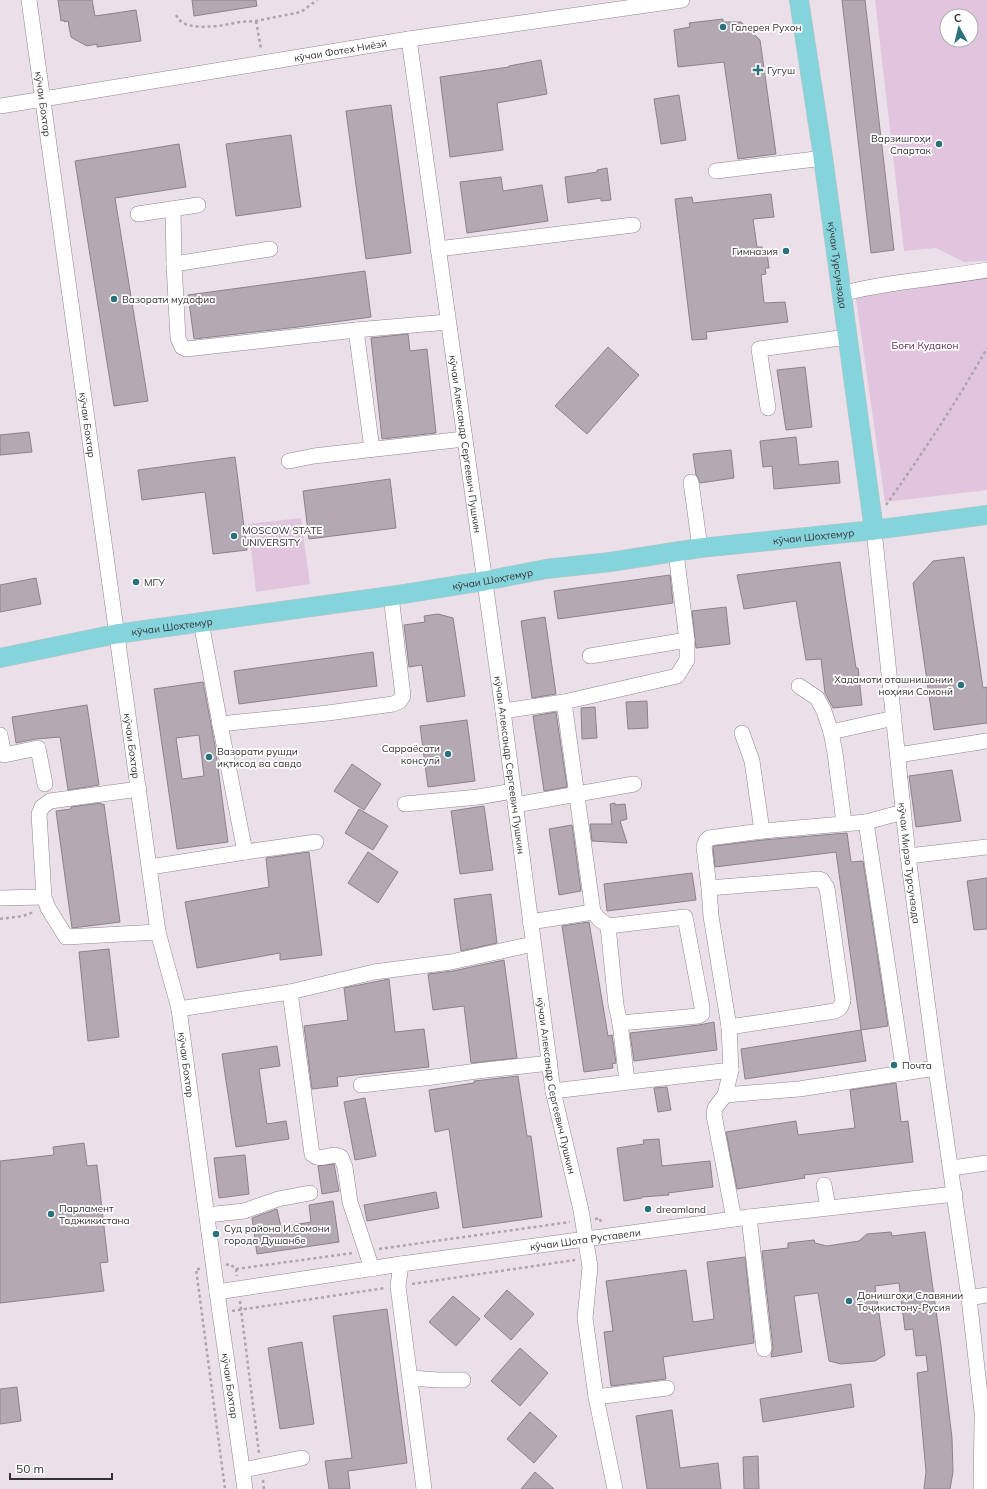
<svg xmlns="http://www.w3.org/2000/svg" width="987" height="1489" font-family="Mulish,sans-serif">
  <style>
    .green { fill: #e1c4dd; fill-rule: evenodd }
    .building { fill: #b4a9b2; stroke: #8c828a; fill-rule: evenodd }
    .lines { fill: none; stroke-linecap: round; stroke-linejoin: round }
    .minor-casing { stroke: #8f858d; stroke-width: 16 }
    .major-casing { stroke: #c3c1c2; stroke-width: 20 }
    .path { stroke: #aea5ac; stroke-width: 2.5; stroke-dasharray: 3 3; stroke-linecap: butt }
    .minor { stroke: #fff; stroke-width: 15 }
    .major { stroke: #85d4dc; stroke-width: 19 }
    .poi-dot { fill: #2a737c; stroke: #fff; stroke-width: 1.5 }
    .labels { text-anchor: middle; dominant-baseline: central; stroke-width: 3.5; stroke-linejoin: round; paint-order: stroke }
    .poi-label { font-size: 10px; fill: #363135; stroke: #fff; text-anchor: start }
    .street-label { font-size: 10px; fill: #363135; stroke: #fff }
    .park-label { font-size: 10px; fill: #5f285a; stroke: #fff }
  </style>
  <rect width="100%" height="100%" fill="#ebe0e9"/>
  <g class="green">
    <path d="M875 0H987V261L964 262 936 248 904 251ZM947 16H971V40H947Z"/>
    <path d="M987 273V490L885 502 855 292Z"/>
    <path d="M301 518 310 584 256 592 248 524Z"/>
  </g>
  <g class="building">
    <path d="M58 0H92L95 16 136 10 141 41 97 47V44L87 46 74 39 71 37 68 21 64 22V20L61 21Z"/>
    <path d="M192 0H256L257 6 194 16Z"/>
    <path d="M842 0H865L894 250 871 253Z"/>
    <path d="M723 19V22H741L760 40 776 154 738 159 724 62 678 67 674 30 690 27 689 23Z"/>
    <path d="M541 60 547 94 497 103 503 150 450 157 440 77 509 67V66Z"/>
    <path d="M679 95 686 140 661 144 654 99Z"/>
    <path d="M391 105 411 253 366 259 346 111Z"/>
    <path d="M291 135 301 207 236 216 226 144Z"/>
    <path d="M179 144 186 187 115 198 148 401 114 406 75 161Z"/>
    <path d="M607 168 611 200 601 201V198L568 203 565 177 597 172V170Z"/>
    <path d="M501 177 503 191 542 185 548 221 467 233 460 182Z"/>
    <path d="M771 194 774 217 753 219 757 247H762L763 252H767L769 268H765L766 274 761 275 764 303 785 302 788 322 706 332 707 339 692 340 675 199 692 197 693 203Z"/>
    <path d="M365 271 371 317 298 327 194 339 188 295Z"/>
    <path d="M408 334 410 351 427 349 436 433 382 439 371 338Z"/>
    <path d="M608 347 639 375 587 434 555 406Z"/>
    <path d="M805 367 812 427 786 430 777 370Z"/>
    <path d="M29 432 32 452 0 455V435Z"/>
    <path d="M796 437 799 465 838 461 840 483 774 489 772 466 763 467 760 441Z"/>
    <path d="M731 450 734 478 700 483 698 477 696 475 693 454Z"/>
    <path d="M235 457 247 550 213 554 205 492 142 500 138 470Z"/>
    <path d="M390 479 396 528 309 539 303 491Z"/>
    <path d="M964 557 983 688 987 687V723L934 730 913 583 933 561Z"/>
    <path d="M840 562 856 668H858L862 705 833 708 825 693 821 659 806 660 796 601 744 609 737 575Z"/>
    <path d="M670 575 673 603 558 619 554 591Z"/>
    <path d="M36 578 41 604 0 612V585Z"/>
    <path d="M726 607 730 644 696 648 692 611Z"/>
    <path d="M438 614 453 618 465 696 427 702 422 665 409 667 404 625 425 622 424 616Z"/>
    <path d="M545 617 556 694 532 698 521 621Z"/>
    <path d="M373 652 377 686 239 704 234 671Z"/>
    <path d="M203 682 215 746 228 842 177 849 154 689ZM199 735 204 776 182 779 176 738Z"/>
    <path d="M647 701 648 728 628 729 626 702Z"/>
    <path d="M87 705 99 785 68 790 60 737 36 739 16 743 12 717Z"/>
    <path d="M595 707 597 738 582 739 581 708Z"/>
    <path d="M556 712 567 787 544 791 533 716Z"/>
    <path d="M467 720 475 781 428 787 420 726Z"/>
    <path d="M352 764 381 784 364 810 334 791Z"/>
    <path d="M952 770 961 821 916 827 909 776Z"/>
    <path d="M101 803 102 805 104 804 120 922 72 928 56 811 71 809V807Z"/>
    <path d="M615 803V805L625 804 627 819 620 821 627 843 592 841 590 824H612L610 804Z"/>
    <path d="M484 806 493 870 460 874 451 811Z"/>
    <path d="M359 809 388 826 373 850 345 833Z"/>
    <path d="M572 825 581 891 559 895 549 829Z"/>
    <path d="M847 833 851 862 863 861 888 1026 861 1030 836 852 715 867 713 848 714 846 763 840Z"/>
    <path d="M309 852 322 955 280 960V953L197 968 185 902 269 887 266 858Z"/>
    <path d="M368 852 398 872 378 903 348 883Z"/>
    <path d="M692 873 696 900 607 911 604 884Z"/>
    <path d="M987 878V929L974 930 967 881Z"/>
    <path d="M491 894 497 943 461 951 454 899Z"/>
    <path d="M589 922 608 1036 612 1035 616 1063 612 1064 613 1068 584 1072 562 926Z"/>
    <path d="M109 949 119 1037 88 1041 79 952Z"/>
    <path d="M504 960 517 1058 471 1063 464 1006 433 1010 428 974 453 971Z"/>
    <path d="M389 979 395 1032 424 1029 429 1067 337 1077 338 1086 312 1089 304 1026 348 1020 344 988Z"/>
    <path d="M714 1022 717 1050 634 1061 630 1033 699 1025Z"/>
    <path d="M861 1030 866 1061 745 1079 741 1049Z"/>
    <path d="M277 1046 280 1066 259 1069 267 1124 286 1121 289 1139 236 1147 222 1054Z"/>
    <path d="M518 1076 527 1136H531L542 1217 463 1228 449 1129 435 1132 429 1090 474 1083V1081Z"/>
    <path d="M896 1083 901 1122 908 1121 913 1162 804 1175 805 1178 737 1189 726 1132 796 1121 798 1135 855 1128 850 1090Z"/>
    <path d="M667 1087 671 1110 658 1112 654 1088Z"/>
    <path d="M365 1098 376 1156 355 1160 344 1102Z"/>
    <path d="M659 1139 662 1166 710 1161 713 1187 668 1193 669 1195 642 1197V1198L624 1201 617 1148 644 1144 643 1140Z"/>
    <path d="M84 1143 87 1166 97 1165 108 1262 100 1263 104 1291 0 1303V1161L54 1155 53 1147Z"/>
    <path d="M245 1155 249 1194 219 1198 214 1158Z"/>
    <path d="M334 1164 339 1191 322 1194 318 1166Z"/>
    <path d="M436 1192 439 1208 367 1221 364 1205Z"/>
    <path d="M333 1201 339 1242 257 1254 252 1218 277 1209 281 1227 311 1222 309 1205Z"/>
    <path d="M891 1232 892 1236 925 1232 941 1346 952 1438 953 1472 950 1489H924L926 1472 917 1373 928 1371 926 1355 916 1356 913 1329 905 1330 899 1283 875 1286 885 1355 875 1361 841 1364 829 1361 818 1293 794 1296 802 1352 771 1357 773 1348 762 1251 788 1248V1243L814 1240 815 1243 827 1246 859 1241 867 1234Z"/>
    <path d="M745 1257 754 1343 663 1357 666 1379 611 1386 604 1332 613 1331 606 1281 686 1270 693 1322 714 1319 707 1262Z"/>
    <path d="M507 1290 534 1314 511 1340 484 1316Z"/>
    <path d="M453 1296 480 1319 456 1346 429 1322Z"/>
    <path d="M387 1309 407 1463 348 1471 350 1489H329L325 1461 352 1458 333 1316Z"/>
    <path d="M302 1342 314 1424 280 1429 268 1348Z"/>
    <path d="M520 1348 548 1373 520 1406 491 1381Z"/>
    <path d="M851 1384 854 1407 763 1422 760 1399Z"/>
    <path d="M17 1387 21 1421 0 1424V1389Z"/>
    <path d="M672 1410 680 1468 718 1463 721 1489H647L636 1416Z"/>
    <path d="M530 1412 557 1436 534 1463 507 1439Z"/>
    <path d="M758 1456 759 1489H744L743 1457Z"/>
    <path d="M535 1472 554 1489H521Z"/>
  </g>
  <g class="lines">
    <g class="minor-casing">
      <g id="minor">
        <path id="s1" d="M29 0 158 932 179 1009 217 1292 245 1489"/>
        <path id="s2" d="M409 39 503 711 553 1091 581 1210 590 1267 585 1318 596 1397 615 1489"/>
        <path id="s3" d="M0 106 409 39 682 0"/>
        <path d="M716 171 824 158"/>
        <path d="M173 209 174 264 270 249"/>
        <path d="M138 214 198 205"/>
        <path d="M438 249 633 225"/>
        <path d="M174 264 178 338 182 347 186 349 356 330 448 322"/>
        <path d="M841 294C889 281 938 279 987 270"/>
        <path d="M356 330 372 449"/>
        <path d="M768 408 759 349 847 337"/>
        <path d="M289 461 314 456 464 439"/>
        <path d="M691 482 700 548"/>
        <path id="s4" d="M874 530 908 856 936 1068 969 1298 982 1412 987 1430"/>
        <path d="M201 622 220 724 328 713 393 704 400 701 403 696 391 596"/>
        <path d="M590 656 687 640"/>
        <path d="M799 686 817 698 824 711 831 732"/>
        <path d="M503 711 564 702 677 676 687 660V640L676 553"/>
        <path d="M742 733 752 761 762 831"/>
        <path d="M0 735 4 755 38 748 45 784"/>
        <path d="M898 755 987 741"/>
        <path d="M139 789 50 801 42 807 39 814 44 897 48 908 66 937 158 932"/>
        <path d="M405 804 478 797 513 791"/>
        <path d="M515 805 634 784"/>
        <path d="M866 822 904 1073"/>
        <path d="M844 823 835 753 831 732 894 718"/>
        <path d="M245 852 316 842"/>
        <path d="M908 856 987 847"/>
        <path d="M150 867 245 852 220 724"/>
        <path d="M709 888 819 879 822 880 827 888 843 1001 840 1008 835 1011 729 1027"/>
        <path d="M0 898 44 897"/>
        <path d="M593 912 599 919 608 926 685 917 702 1007V1014L698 1016 620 1023 616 1005 608 926"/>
        <path d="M530 922 593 912 564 702"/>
        <path d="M290 992 312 1154C321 1163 332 1151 341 1157L345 1167 350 1202 372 1269"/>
        <path d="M179 1009 290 992 374 972 451 962 533 944"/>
        <path d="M620 1023 627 1081"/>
        <path d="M731 1070 725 1095 715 1108 714 1115 734 1219"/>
        <path d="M361 1085 433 1077 477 1071 550 1063"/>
        <path d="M553 1091 731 1070 729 1027 711 916 709 888 704 847 706 841 709 838 762 831 866 822 903 812"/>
        <path d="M725 1095 799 1089 936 1068"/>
        <path d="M952 1168 987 1163"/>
        <path d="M824 1185 828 1207"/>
        <path d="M207 1215 244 1211 278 1199 310 1193"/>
        <path d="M749 1217 764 1349"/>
        <path d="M401 1264 398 1286 424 1489"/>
        <path id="s5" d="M217 1292 401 1264 749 1217 955 1194"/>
        <path d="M969 1298 987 1295"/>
        <path d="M411 1378 438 1380H463"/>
        <path d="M596 1397 667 1388"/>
        <path d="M243 1470 302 1458"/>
        <path d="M981 1489 982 1419"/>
      </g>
    </g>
    <g class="major-casing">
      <g id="major">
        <path id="s6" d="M799 0 822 150 874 530"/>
        <path id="s7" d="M0 658 116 634 391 596 484 581 546 569 610 562 700 548 874 530 987 515"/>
      </g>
    </g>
    <g class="path">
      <path d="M176 15 179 20 187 25 200 27 219 26 240 22 256 21 301 12 317 0"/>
      <path d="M256 21 261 49"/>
      <path d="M886 505C922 454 956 403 987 348"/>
      <path d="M0 919 23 916 34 912"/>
      <path d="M595 1219 600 1218 601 1224"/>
      <path d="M379 1249 570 1222"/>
      <path d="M226 1265 230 1264 236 1269 237 1276"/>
      <path d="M200 1269H196L225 1489"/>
      <path d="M236 1269 353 1253"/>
      <path d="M412 1284 575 1260"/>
      <path d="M240 1301 259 1453"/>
      <path d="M232 1311 385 1288"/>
      <path d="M263 1480 264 1489"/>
    </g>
    <use href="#minor" class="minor"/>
    <use href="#major" class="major"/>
  </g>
  <g class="poi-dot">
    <circle cx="723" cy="27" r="4"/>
    <path d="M756 64h4v4h4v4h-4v4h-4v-4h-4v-4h4z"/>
    <circle cx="939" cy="144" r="4"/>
    <circle cx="786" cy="251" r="4"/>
    <circle cx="114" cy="299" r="4"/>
    <circle cx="234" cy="536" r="4"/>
    <circle cx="136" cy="582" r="4"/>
    <circle cx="961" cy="685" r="4"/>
    <circle cx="448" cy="754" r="4"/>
    <circle cx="209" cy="757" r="4"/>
    <circle cx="894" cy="1065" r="4"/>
    <circle cx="648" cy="1209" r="4"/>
    <circle cx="51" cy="1214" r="4"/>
    <circle cx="216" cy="1234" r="4"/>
    <circle cx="849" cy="1301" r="4"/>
  </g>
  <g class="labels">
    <g class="poi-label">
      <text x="731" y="27">Галерея Рухон</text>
      <text x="767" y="70">Гугуш</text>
      <text x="931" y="138" text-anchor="end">Варзишгоҳи<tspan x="931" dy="12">Спартак</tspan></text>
      <text x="778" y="251" text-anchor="end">Гимназия</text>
      <text x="122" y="299">Вазорати мудофиа</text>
      <text x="242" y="530">MOSCOW STATE<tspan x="242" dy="12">UNIVERSITY</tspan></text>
      <text x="144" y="582">МГУ</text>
      <text x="953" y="679" text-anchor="end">Хадамоти оташнишонии<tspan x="953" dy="12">ноҳияи Сомонӣ</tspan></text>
      <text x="440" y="748" text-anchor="end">Сарраёсати<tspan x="440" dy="12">консулӣ</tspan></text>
      <text x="217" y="751">Вазорати рушди<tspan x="217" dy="12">иқтисод ва савдо</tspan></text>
      <text x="902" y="1065">Почта</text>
      <text x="59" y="1208">Парламент<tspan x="59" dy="12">Таджикистана</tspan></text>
      <text x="656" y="1209">dreamland</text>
      <text x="224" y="1228">Суд района И.Сомони<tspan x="224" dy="12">города Душанбе</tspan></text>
      <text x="857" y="1295">Донишгоҳи Славянии<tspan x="857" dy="12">Тоҷикистону-Русия</tspan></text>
    </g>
    <g class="street-label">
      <text stroke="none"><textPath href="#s3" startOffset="345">кӯчаи Фотех Ниёзӣ</textPath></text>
      <text stroke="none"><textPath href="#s1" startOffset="105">кӯчаи Бохтар</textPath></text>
      <text stroke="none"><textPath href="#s6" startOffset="268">кӯчаи Турсунзода</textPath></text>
      <text stroke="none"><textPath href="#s1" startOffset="429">кӯчаи Бохтар</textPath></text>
      <text stroke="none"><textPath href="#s2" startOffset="409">кӯчаи Александр Сергеевич Пушкин</textPath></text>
      <text stroke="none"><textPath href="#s7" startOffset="823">кӯчаи Шоҳтемур</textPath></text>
      <text stroke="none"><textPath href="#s7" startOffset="499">кӯчаи Шоҳтемур</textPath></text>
      <text stroke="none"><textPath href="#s7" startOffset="175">кӯчаи Шоҳтемур</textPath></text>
      <text stroke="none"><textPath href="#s1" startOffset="753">кӯчаи Бохтар</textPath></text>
      <text stroke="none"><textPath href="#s2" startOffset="733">кӯчаи Александр Сергеевич Пушкин</textPath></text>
      <text stroke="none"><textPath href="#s4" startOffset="335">кӯчаи Мирзо Турсунзода</textPath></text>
      <text stroke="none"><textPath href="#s1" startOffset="1077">кӯчаи Бохтар</textPath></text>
      <text stroke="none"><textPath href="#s2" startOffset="1057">кӯчаи Александр Сергеевич Пушкин</textPath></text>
      <text stroke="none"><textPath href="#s5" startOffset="372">кӯчаи Шота Руставели</textPath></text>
      <text stroke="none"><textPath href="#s1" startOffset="1401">кӯчаи Бохтар</textPath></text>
    </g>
    <g class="park-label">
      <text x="925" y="345">Боғи Кудакон</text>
    </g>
  </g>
  <g transform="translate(959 28) rotate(352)"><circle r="19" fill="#ffffff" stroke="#afadae"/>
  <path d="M0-3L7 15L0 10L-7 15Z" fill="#2a737c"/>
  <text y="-6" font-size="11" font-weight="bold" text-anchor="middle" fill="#363135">С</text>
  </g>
  <path d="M10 1473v6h102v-6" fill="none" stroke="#363135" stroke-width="2"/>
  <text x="16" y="1473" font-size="12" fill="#363135" stroke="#ffffff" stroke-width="3" paint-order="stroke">50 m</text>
</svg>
